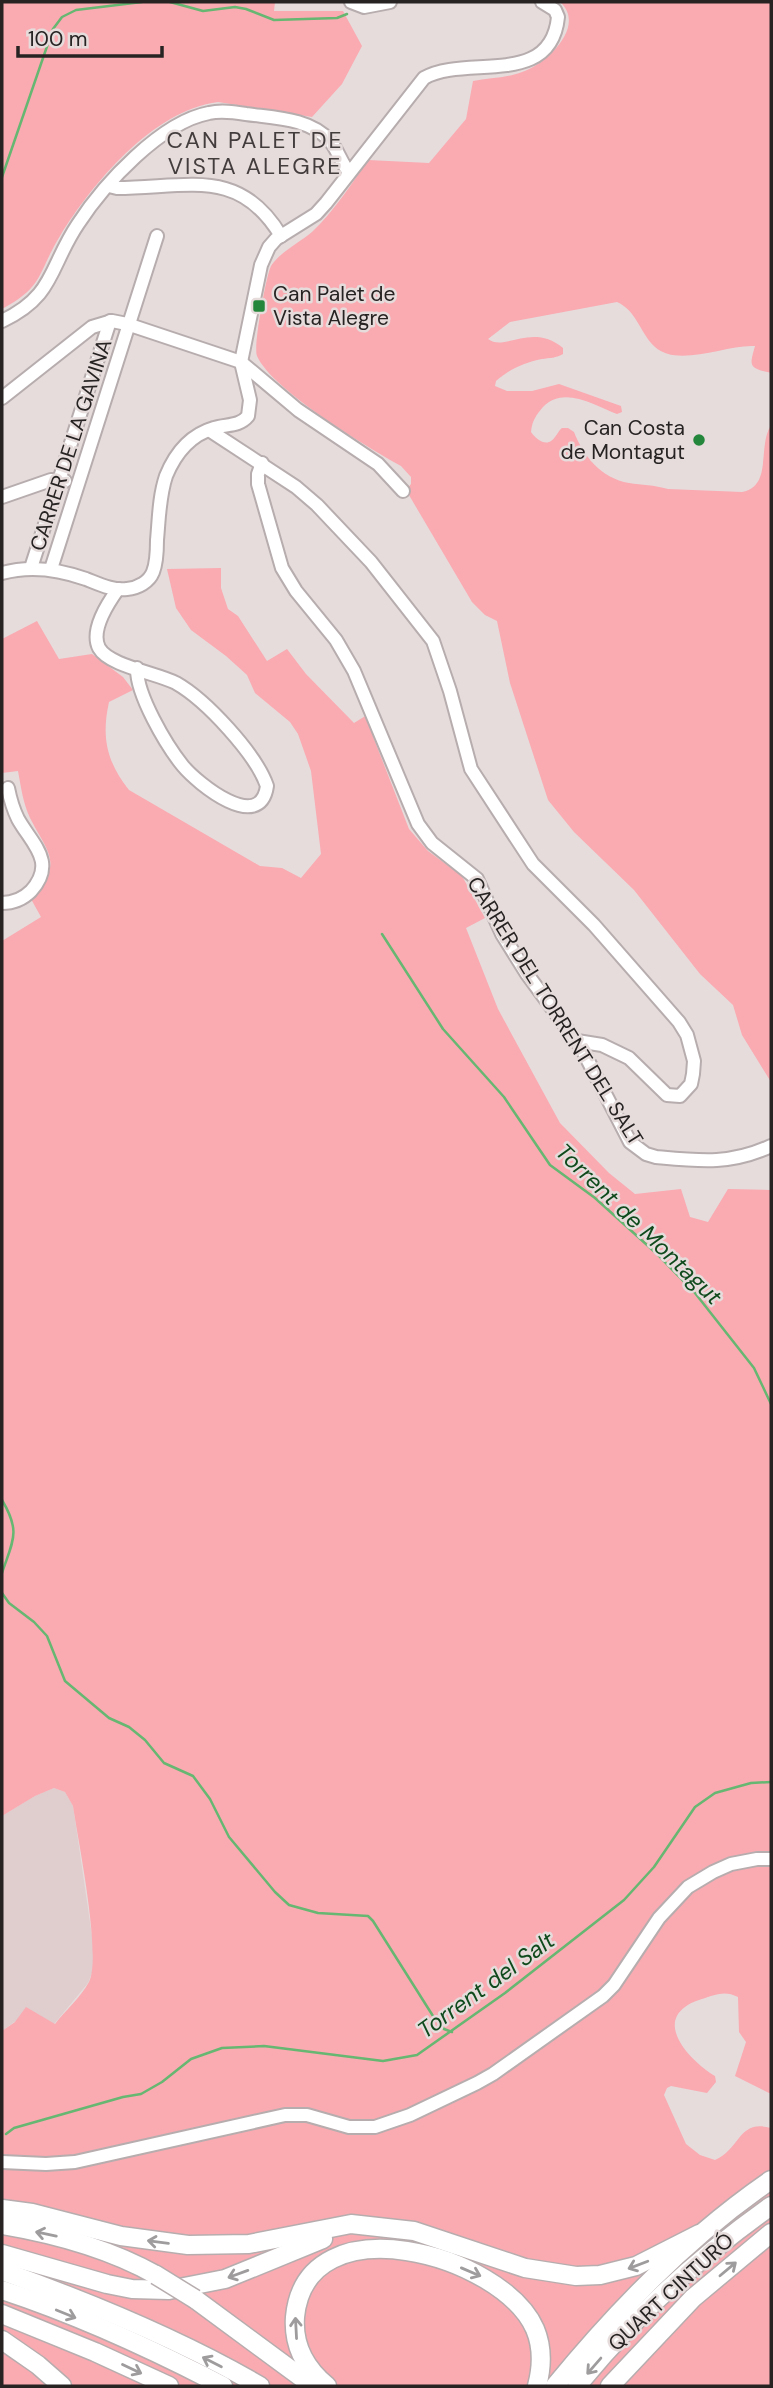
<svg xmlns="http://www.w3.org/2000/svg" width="773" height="2388" font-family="'DM Sans',sans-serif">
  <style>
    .built { fill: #e0cdce }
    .green { fill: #faaab1 }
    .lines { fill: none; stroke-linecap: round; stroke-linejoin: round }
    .stream { stroke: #66b771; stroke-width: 2.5 }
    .minor-casing { stroke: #b7adae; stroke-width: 16 }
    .highway-casing { stroke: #b7adae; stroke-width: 21 }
    .minor { stroke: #fff; stroke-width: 12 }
    .highway { stroke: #fff; stroke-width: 18 }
    .highway-bridge-casing { stroke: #b7adae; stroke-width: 21; stroke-linecap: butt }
    .highway-bridge { stroke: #fff; stroke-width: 18 }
    .oneway { stroke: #9e9c9c }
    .poi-dot { fill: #24863a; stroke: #e6dcdc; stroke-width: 2.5 }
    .labels { text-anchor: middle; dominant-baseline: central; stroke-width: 5; stroke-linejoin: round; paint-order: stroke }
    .poi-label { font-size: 21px; fill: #272323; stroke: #e6dcdc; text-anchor: start }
    .street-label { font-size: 21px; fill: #272323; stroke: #e6dcdc }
    .neighbourhood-label { font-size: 23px; letter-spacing: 2px; fill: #443d3d; stroke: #e6dcdc }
    .water-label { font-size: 23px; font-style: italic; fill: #0f4a1c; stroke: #e6dcdc }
  </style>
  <rect width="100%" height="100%" fill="#e6dcdc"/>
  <path class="built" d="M54 1788 65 1792 73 1806 93 1943V1970L88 1983 54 2024 14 2022 2 2031V1816L35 1796Z"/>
  <g class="green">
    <path d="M2 2H275L274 11H343L362 46 342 84 312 117 218 102C153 110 92 184 60 236 37 273 45 286 2 309Z"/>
    <path d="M560 2H771V373C749 368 749 367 755 346 727 344 678 368 655 347 640 333 637 311 617 302L510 322 488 339C505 352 532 322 563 348V354C557 358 549 358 542 359 523 363 510 369 496 381L495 386 507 391H532L559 384 621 406 622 412 617 414C595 406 564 385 543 407 536 415 532 421 531 432 534 437 544 446 551 441 555 439 558 431 562 428H568L574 432C584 457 601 478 629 483 642 485 654 485 668 489L742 492C773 486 757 447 771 425V1082L742 1035 733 1005 700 974 634 890 574 832 548 800 510 683 497 621 485 615 472 602 406 490 411 484V477L401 466C367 447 272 390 257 356 253 347 266 276 271 266 280 252 299 243 312 232 334 211 351 185 368 160L429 163 466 119 473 81C489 78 507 78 522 72 546 64 587 26 560 2Z"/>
    <path d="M221 568V588L228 609 238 616 267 661 287 649 306 674 354 723 367 715 374 739 409 829 428 851 462 876 485 918 466 928 498 1009 560 1123 609 1173 635 1194 681 1189 690 1217 708 1222 728 1189 771 1190V2094L735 2076 746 2042 739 2032 738 1997C728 1992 721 1993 711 1996 703 1999 692 2001 685 2007 656 2028 696 2065 715 2076L716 2082 707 2093 671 2086 667 2088 664 2095 686 2144 700 2155 715 2160C741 2149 738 2119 771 2128V2386H2V2031L15 2022 26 2007 55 2024C65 2011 81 1997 89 1982 102 1956 78 1840 73 1806L65 1792 54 1788 35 1796 2 1816V941L41 917 31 899C64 862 49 855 30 818 23 803 21 787 18 771L2 773V639L37 621 59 659 92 654 123 677 133 690 109 702C101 738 107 762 129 790L260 866 282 868 301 878 321 854 311 771 298 734 290 722 255 693 247 675 226 656 191 630 176 608 167 569Z"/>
  </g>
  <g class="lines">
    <g class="stream">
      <path d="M170 2 203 11 235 7 246 9 274 20 337 18 347 14"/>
      <path d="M2 177 53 29 62 17 76 10 142 2"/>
      <path d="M382 934 443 1029 504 1097 550 1165 595 1198 657 1254 695 1293 754 1368 771 1404"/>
      <path d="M2 1500C21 1532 13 1540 2 1573"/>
      <path d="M2 1593 9 1603 34 1622 47 1636 65 1681 109 1718 129 1727 145 1740 164 1763 193 1776 210 1799 229 1837 275 1892 289 1905 318 1913 368 1916 373 1921 433 2016 444 2029 452 2032"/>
      <path d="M6 2134 14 2128 123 2097 141 2094 162 2082 191 2059 222 2048 264 2046 383 2061 417 2055 505 1993 624 1900 654 1867 695 1807 715 1793 751 1783 771 1782"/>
    </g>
    <g class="minor-casing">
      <g id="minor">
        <path d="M351 2 364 7 390 2"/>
        <path d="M109 186 117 188C187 188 239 166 281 236"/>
        <path d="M2 321C55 296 49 267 78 224 104 184 161 122 209 113 221 110 234 112 246 114 274 118 310 118 330 141 338 150 341 163 349 172"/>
        <path d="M2 398 92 327 112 321 127 324 241 362 298 410 378 464 403 491"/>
        <path d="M209 430 296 487 317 505 371 562 433 641 450 691 471 769 533 864 594 925 679 1022 687 1035 694 1061 693 1074 691 1084 680 1096 667 1095 629 1058 602 1045 577 1041"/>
        <path d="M262 463 258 474V484L282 568 296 591 336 640 354 671 418 824 432 843 477 879 502 934 527 974 582 1049 630 1142 646 1154 656 1157C699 1161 730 1165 771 1146"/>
        <path d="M2 497 51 480 65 481"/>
        <path d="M31 568 110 321"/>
        <path d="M51 569 157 236"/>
        <path d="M2 573C31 565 58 569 86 579 99 584 113 591 127 589 138 588 149 582 153 572 157 562 157 550 157 540 159 519 159 497 166 476 175 454 190 435 214 428 226 424 239 427 248 416L250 400 241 362 261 265 269 247 276 239 316 214 326 203 424 78C465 54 551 89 558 17L555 10 542 2"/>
        <path d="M118 589C108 603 90 630 99 648 109 666 157 673 176 683 206 700 256 754 267 786 260 834 198 784 183 766 166 745 136 694 137 668"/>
        <path d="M2 903C13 903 23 899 31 891 57 862 32 844 18 819 13 809 10 798 8 788"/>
        <path d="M2 2162 46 2164 75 2162 285 2115H307L349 2127H375L410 2115 477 2083 493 2074 603 1996 614 1985 659 1918 688 1887 713 1872 731 1864 757 1859H771"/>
      </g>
    </g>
    <g class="highway-casing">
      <g id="highway">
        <path d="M2 2209 32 2213 121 2236 188 2245 249 2244 351 2224 414 2231 525 2268 576 2276 600 2275 636 2266 699 2234"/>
        <path d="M2 2225C55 2234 108 2248 156 2275"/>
        <path d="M2 2254 107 2284 132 2289 169 2290 225 2279 323 2239"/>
        <path d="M2 2271C86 2301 183 2341 260 2386"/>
        <path d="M2 2290C78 2315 152 2349 223 2386"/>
        <path d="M195 2299 313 2386"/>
        <path d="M2 2314 95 2352 169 2386"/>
        <path d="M2 2340 38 2365 62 2386"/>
        <path d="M327 2386C305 2368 293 2345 295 2317 306 2200 502 2254 535 2329 543 2348 542 2367 537 2386"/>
        <path d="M555 2386C618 2309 689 2236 771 2180"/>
        <path d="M577 2386C633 2317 699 2257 771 2206"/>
        <path d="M610 2386 693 2298 771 2233"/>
      </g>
    </g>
    <use href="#minor" class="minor"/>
    <use href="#highway" class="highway"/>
    <g class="highway-bridge-casing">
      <path id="highway-bridge" d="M156 2275 195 2299"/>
    </g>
    <use href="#highway-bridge" class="highway-bridge"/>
  </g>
  <defs><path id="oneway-shaft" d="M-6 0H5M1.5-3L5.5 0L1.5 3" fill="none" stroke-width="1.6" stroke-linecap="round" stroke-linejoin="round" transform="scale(1.75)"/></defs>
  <g class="oneway">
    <use href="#oneway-shaft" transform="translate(46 2234) rotate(-168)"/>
    <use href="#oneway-shaft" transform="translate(158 2242) rotate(-173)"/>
    <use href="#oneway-shaft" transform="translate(638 2265) rotate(159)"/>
    <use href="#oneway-shaft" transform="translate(728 2269) rotate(-40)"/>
    <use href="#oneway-shaft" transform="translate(471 2272) rotate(23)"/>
    <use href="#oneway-shaft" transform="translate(238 2274) rotate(160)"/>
    <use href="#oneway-shaft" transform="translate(66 2314) rotate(22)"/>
    <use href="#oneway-shaft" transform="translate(296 2328) rotate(-93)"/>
    <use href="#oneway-shaft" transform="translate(212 2362) rotate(-153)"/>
    <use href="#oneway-shaft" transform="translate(594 2366) rotate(131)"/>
    <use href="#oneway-shaft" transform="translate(132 2369) rotate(25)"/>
  </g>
  <g class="poi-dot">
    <rect x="252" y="299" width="14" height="14" rx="3.5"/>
    <circle cx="699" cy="440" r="7"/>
  </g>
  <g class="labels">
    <g class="poi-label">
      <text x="273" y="294">Can Palet de<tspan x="273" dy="24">Vista Alegre</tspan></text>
      <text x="685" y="428" text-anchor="end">Can Costa<tspan x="685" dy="24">de Montagut</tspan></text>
    </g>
    <g class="street-label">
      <text transform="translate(71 445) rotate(-72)">CARRER DE LA GAVINA</text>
      <text transform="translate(555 1011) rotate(58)">CARRER DEL TORRENT DEL SALT</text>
      <text transform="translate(671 2292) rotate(-43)">QUART CINTURÓ</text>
    </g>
    <g class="neighbourhood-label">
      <text x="255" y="140">CAN PALET DE<tspan x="255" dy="26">VISTA ALEGRE</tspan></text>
    </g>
    <g class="water-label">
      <text transform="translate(639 1224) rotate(44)">Torrent de Montagut</text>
      <text transform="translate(486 1985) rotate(-36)">Torrent del Salt</text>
    </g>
  </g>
  <rect width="773" height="2388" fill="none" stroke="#272323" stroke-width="7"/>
  <path d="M18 46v10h144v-10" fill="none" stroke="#272323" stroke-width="3.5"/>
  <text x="28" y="46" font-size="21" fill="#272323" stroke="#e6dcdc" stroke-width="5" paint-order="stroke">100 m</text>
</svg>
